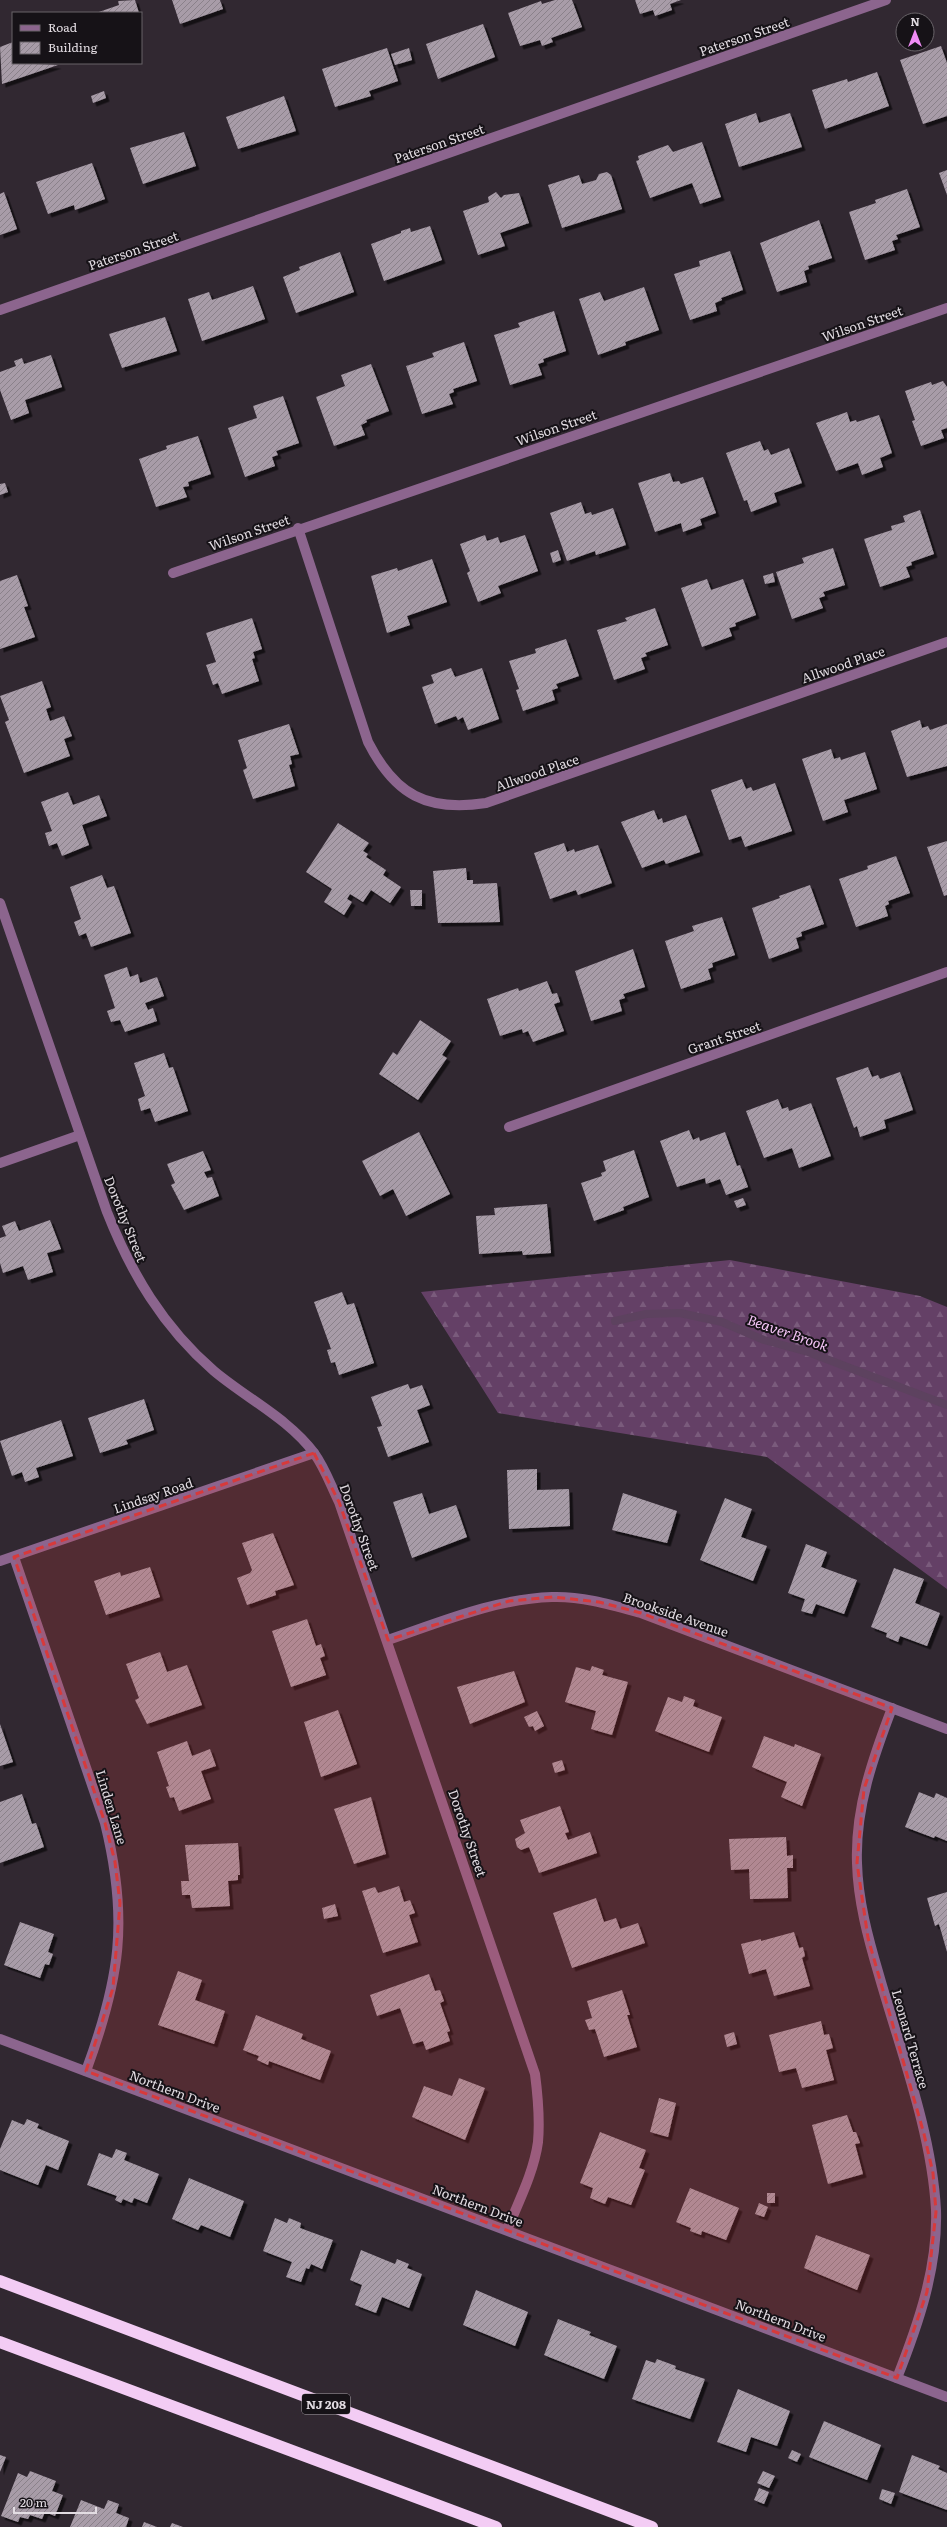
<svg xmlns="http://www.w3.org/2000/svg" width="947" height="2527" font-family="Literata,serif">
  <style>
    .forest { fill: url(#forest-firs) }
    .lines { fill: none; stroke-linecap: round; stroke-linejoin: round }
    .stream { stroke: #5d425f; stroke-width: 8 }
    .building { fill: url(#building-hatch); filter: url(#shadow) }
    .minor { stroke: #8c658e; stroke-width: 10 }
    .highway { stroke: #f3ccf4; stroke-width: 12 }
    .marked { fill: #d73a3b; fill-opacity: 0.2; stroke: #d73a3b; stroke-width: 3; stroke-dasharray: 8 5; stroke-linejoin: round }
    .labels { text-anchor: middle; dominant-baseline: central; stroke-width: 4; stroke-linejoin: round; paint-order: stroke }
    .shield { fill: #161217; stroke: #a59fa5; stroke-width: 1 }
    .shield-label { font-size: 12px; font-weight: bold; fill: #e2dce2 }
    .street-label { font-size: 13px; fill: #e2dce2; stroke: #161217 }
    .water-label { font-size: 14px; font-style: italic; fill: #f5c5f7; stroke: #161217 }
  </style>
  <defs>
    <pattern id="forest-firs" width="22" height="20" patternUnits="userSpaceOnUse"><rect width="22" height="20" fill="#644066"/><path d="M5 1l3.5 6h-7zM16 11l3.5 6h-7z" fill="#7a5b7c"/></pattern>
    <pattern id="building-hatch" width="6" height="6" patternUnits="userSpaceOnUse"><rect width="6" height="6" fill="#a89ca8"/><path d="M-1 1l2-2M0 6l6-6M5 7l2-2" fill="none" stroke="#8a818a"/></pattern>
    <filter id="shadow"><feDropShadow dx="3.5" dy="3.5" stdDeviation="0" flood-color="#0009"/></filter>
  </defs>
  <rect width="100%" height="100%" fill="#312831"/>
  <path class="forest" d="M730 1260 920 1296 947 1307V1589L767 1457 498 1413 421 1292Z"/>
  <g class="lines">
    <path class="stream" d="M615 1321 646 1314 680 1313 722 1322 764 1340 808 1352 947 1405"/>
  </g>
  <g class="building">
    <path d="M135 0 139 13H96L119 5 118 1Z"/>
    <path d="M172 0H220L223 9 180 24Z"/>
    <path d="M555 0H572L582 27 551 38 553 42 542 46 540 40 520 46 508 13 541 1 542 4Z"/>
    <path d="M635 0H681L670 4 672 10 655 16 653 10 640 14Z"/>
    <path d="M483 24 495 57 438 79 426 44Z"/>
    <path d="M13 42V63L58 65 2 84 0 47Z"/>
    <path d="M941 46 947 63V116L923 124 900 60Z"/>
    <path d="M387 48 398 81 369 91 371 96 335 107 322 69Z"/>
    <path d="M409 48 412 60 395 65 391 54Z"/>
    <path d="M877 72 889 106 825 129 812 90 847 79 848 82Z"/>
    <path d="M104 91 106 98 93 103 91 96Z"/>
    <path d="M284 96 296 131 238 149 226 117Z"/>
    <path d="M756 113 759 123 790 113 802 147 739 167 725 124Z"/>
    <path d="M184 132 196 166 143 184 130 148Z"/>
    <path d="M702 142 721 197 700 204 692 183 650 198 636 161 639 160 638 156 668 145 673 152Z"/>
    <path d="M92 163 105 199 75 210 74 205 48 214 36 182Z"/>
    <path d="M947 170V195L939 173Z"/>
    <path d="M607 172 611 175 622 209 562 228 548 185 579 175 582 184 596 180 599 174Z"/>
    <path d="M907 189 920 227 896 235 898 239 892 241 895 250 865 260 849 212 876 203 875 200Z"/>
    <path d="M4 192 17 229 0 235V194Z"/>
    <path d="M496 192 501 198 504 195 519 193 529 223 500 233 505 246 478 255 463 211 489 202 488 197Z"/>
    <path d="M819 220 832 258 808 266 809 269 804 271 807 282 777 292 760 243Z"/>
    <path d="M430 226 442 260 384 281 371 244 401 233V231L410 228 411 232Z"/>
    <path d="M730 251 743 290 721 298 722 300 715 303 717 311 690 320 674 274 700 266 699 261Z"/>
    <path d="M340 252 354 292 296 313 283 277 300 270 299 267Z"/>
    <path d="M253 286 265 319 202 341 188 299 209 292 212 300Z"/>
    <path d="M644 287 659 330 625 342 626 345 598 355 579 299 600 292 604 301Z"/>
    <path d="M554 311 566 351 543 359 544 362 538 364 542 375 510 385 494 335 520 327 518 323Z"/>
    <path d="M165 317 177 351 122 368 109 334Z"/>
    <path d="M464 342 477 381 453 389 454 392 449 394 453 404 422 414 406 366 434 357 432 353Z"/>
    <path d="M51 355 62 387 25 400 29 413 11 420 0 390V372L16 366 14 361 22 358 24 364Z"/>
    <path d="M371 364 389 411 366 420 367 422 361 425 365 435 334 446 316 397 345 386 341 375Z"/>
    <path d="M943 381 947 387V428L941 430 944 438 921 446 912 421 915 420 905 391 931 382 932 385Z"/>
    <path d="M283 396 299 443 276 451 278 455 272 457 275 466 245 477 228 428 257 418 253 406Z"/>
    <path d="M847 412 850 422 856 420 857 422 879 415 892 453 880 458 883 467 862 475 858 463 836 471 816 423Z"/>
    <path d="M198 436 211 474 188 482 189 486 183 487 187 497 156 507 139 459 167 449 166 446Z"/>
    <path d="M760 441 764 451 768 449 771 455 789 448 802 483 774 493 777 502 751 512 747 500 744 501 726 453Z"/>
    <path d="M670 473 673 482 679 481 681 484 703 477 716 513 700 519 702 525 683 532 681 523 655 532 638 483Z"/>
    <path d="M5 483 8 492 0 495V484Z"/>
    <path d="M581 502 585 514 591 512 592 515 613 508 626 545 596 555 595 551 567 561 550 513Z"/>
    <path d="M920 510 934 554 911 562 912 565 906 567 910 577 880 587 864 539 892 530 891 526 905 522 903 516Z"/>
    <path d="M485 535 487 541 498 537 500 543 525 535 538 571 498 586 501 593 478 602 467 573 470 571 460 544Z"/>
    <path d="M833 548 845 585 823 592 825 596 819 598 823 608 792 619 776 572 804 563 802 558Z"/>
    <path d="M558 550 561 560 553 563 550 553Z"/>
    <path d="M432 559 447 602 407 616 410 625 387 633 371 576 397 568 398 571Z"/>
    <path d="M773 573 775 582 765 584 763 576Z"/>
    <path d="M17 575 28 606 24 607 35 637 0 649V581Z"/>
    <path d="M707 579 711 590 743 579 756 615 735 623 736 626 729 628 732 636 702 647 681 588Z"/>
    <path d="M655 608 668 645 645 653 647 656 641 658 645 669 614 680 597 630 627 621 625 618Z"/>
    <path d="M252 618 262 649 253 652 255 658 252 659 259 681 222 694 218 683 213 685 206 665 216 662 206 633Z"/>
    <path d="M566 639 579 676 556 684 558 688 552 690 555 700 523 711 516 690 519 689 509 661 536 653 535 649Z"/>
    <path d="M451 668 455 677 482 668 499 719 468 730 463 717 458 720 456 716 435 724 422 687 434 683 431 675Z"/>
    <path d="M42 681 51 707 46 709 50 721 64 716 72 736 64 739 70 756 24 773 5 722 9 720 0 696Z"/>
    <path d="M920 720 922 728 928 726 930 730 947 724V766L907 777 891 731Z"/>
    <path d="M289 724 299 754 290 756 292 764 289 765 295 786 253 799 243 770 247 768 238 740Z"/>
    <path d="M831 749 834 759 840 757 841 760 865 752 877 789 844 800 848 812 823 821 802 759Z"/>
    <path d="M742 779 746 789 751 787 753 791 775 783 792 831 745 847 741 836 729 840 711 790Z"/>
    <path d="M68 792 73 805 99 795 107 816 82 825 89 845 62 856 57 843 49 846 45 833 52 831 41 802Z"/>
    <path d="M654 810 658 820 662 818 663 823 686 815 700 852 666 864 664 860 642 868 621 822Z"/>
    <path d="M338 823 369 843 363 851 368 854 366 857 386 870 383 875 401 887 390 903 371 890 363 902 350 894 347 899 352 902 344 915 324 902 332 889 306 872Z"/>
    <path d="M947 841V895L944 896 927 847Z"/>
    <path d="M564 843 567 852 574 849 575 852 598 845 612 883 578 895 576 890 550 899 534 853Z"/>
    <path d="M896 856 910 893 888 901 889 904 885 906 888 916 856 927 839 879 868 869 867 866Z"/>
    <path d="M466 868 467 880H473V884L497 883 500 922 438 923 433 871Z"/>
    <path d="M102 875 107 888 114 886 131 933 91 947 86 933 79 936 74 922 81 919 70 887Z"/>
    <path d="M810 885 824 924 801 932 802 936 796 938 799 948 769 959 752 908 780 898 779 896Z"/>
    <path d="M410 890H422V906H411Z"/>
    <path d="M722 917 735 955 712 963 713 967 708 969 711 979 681 989 665 941 694 931 692 926Z"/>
    <path d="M633 949 645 987 623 994 625 998 619 1000 622 1011 591 1021 575 971Z"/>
    <path d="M127 967 130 977 138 974 140 983 157 977 164 996 145 1003 148 1010 153 1008 157 1021 125 1032 120 1020 111 1022 107 1011 115 1008 104 975Z"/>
    <path d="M547 981 552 994 557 993 560 1002 554 1004 564 1031 533 1042 528 1031 523 1033 522 1029 500 1036 487 999 518 988 519 991Z"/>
    <path d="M420 1020 451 1041 442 1055 447 1058 418 1100 379 1074 393 1052 397 1055Z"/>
    <path d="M164 1053 169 1068 173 1067 188 1111 155 1122 150 1108 141 1111 138 1099 145 1096 134 1063Z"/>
    <path d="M868 1067 872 1077 878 1075 880 1079 900 1072 913 1110 884 1120 886 1128 860 1137 857 1126 854 1128 836 1078Z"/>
    <path d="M778 1099 782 1109 788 1107 789 1111 811 1103 831 1156 799 1168 792 1148 764 1158 746 1111Z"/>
    <path d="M689 1130 693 1140 699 1137 700 1141 725 1132 737 1166 740 1165 748 1187 726 1195 720 1179 706 1184 705 1178 677 1187 660 1141Z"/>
    <path d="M419 1132 450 1194 406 1216 393 1189 380 1196 362 1161Z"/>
    <path d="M634 1150 649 1197 623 1207 624 1210 594 1221 581 1183 602 1176 601 1173 606 1171 603 1161Z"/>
    <path d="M203 1151 211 1170 204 1172 207 1178 212 1177 219 1196 184 1210 171 1185 175 1183 167 1164Z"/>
    <path d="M743 1198 746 1205 737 1208 734 1201Z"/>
    <path d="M547 1204 551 1253 523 1255 522 1251 479 1254 476 1216 495 1215 494 1208Z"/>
    <path d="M50 1220 61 1249 47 1253 53 1272 28 1280 23 1266 3 1273 0 1263V1238L6 1236 2 1226 15 1221 19 1231Z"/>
    <path d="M342 1292 347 1305 354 1303 374 1363 339 1375 335 1362 331 1363 327 1350 331 1349 314 1302Z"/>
    <path d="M408 1384 410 1389 422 1385 430 1405 417 1410 429 1442 388 1457 377 1427 382 1426 371 1397Z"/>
    <path d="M144 1399 154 1430 126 1440 128 1444 100 1453 88 1418Z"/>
    <path d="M61 1420 73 1456 36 1468 39 1477 25 1482 22 1472 12 1476 0 1441Z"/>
    <path d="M537 1469V1490L569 1489 570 1526 509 1529 507 1470Z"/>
    <path d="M422 1493 429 1514 456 1505 467 1537 412 1558 393 1502Z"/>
    <path d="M623 1493 677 1511 667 1543 612 1530Z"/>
    <path d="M725 1498 752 1509 741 1537 767 1546 753 1581 700 1560Z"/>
    <path d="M273 1533 294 1585 275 1591 276 1595 247 1605 237 1578 250 1573 252 1570 242 1543Z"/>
    <path d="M806 1544 827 1552 821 1567 857 1580 844 1614 816 1604 812 1614 801 1611 805 1599 788 1593Z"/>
    <path d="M150 1567 160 1597 106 1615 94 1581 120 1572 121 1576Z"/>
    <path d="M894 1568 924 1579 915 1603 940 1613 927 1646 900 1636 898 1642 886 1637 887 1633 871 1627Z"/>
    <path d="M307 1619 316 1646 321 1644 325 1656 320 1658 326 1675 291 1687 272 1631Z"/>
    <path d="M160 1652 167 1672 187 1665 202 1705 147 1724 135 1700 139 1698 126 1664Z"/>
    <path d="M592 1666 604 1670 602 1675 628 1682 612 1735 591 1729 596 1711 565 1702 576 1667 590 1671Z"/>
    <path d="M514 1671 525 1702 470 1724 457 1687Z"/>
    <path d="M684 1696 695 1700 693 1706 722 1717 709 1752 655 1731 668 1697 682 1702Z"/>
    <path d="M338 1710 357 1764 321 1777 304 1722Z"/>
    <path d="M537 1711 544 1726 535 1731 533 1726 529 1727 524 1717Z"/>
    <path d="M0 1724 13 1762 0 1766Z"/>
    <path d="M764 1736 794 1747 795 1744 821 1754 802 1806 781 1797 787 1782 752 1767Z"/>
    <path d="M187 1741 192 1756 210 1749 216 1766 201 1771 211 1799 179 1811 174 1797 170 1798 166 1787 169 1786 157 1752Z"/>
    <path d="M562 1760 565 1770 555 1773 552 1763Z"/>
    <path d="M919 1792 934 1798 936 1793 947 1798V1841L935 1836 934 1838 905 1827Z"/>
    <path d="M22 1794 32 1824 36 1823 44 1847 0 1863V1802Z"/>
    <path d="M371 1797 386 1854 354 1864 334 1809Z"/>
    <path d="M560 1806 569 1832 565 1833 568 1840 590 1832 597 1853 539 1873 529 1847 521 1850 517 1847 515 1839 525 1833 520 1820Z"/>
    <path d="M786 1837 787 1856 793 1855V1868H787L788 1898 750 1899 749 1869 731 1870 729 1839Z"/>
    <path d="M238 1843 240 1875H238V1880L228 1881 230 1906 192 1908 190 1895H182L181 1881H189L185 1845Z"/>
    <path d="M399 1886 404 1902 410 1900 415 1913 409 1915 418 1942 383 1953 362 1891 375 1887 378 1893Z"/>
    <path d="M947 1892V1952L939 1924 935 1926 927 1898Z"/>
    <path d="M596 1898 604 1922 616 1918 620 1929 638 1923 645 1943 572 1968 553 1913Z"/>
    <path d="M335 1904 338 1916 324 1919 322 1908Z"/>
    <path d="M20 1922 54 1934 48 1952 53 1954 49 1965 45 1964 40 1978 4 1965Z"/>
    <path d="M794 1932 799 1948 803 1947 805 1956 802 1958 810 1986 774 1996 766 1969 749 1974 741 1944 761 1939V1941Z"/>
    <path d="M178 1971 202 1980 195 2000 225 2011 214 2044 158 2025Z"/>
    <path d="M429 1974 435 1991 440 1990 444 2001 440 2003 450 2031 447 2032 450 2041 426 2050 423 2041 413 2044 400 2008 377 2016 370 1995Z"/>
    <path d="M622 1990 630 2015H627L637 2047 604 2057 595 2029 589 2030 585 2020 592 2018 587 2001Z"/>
    <path d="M256 2015 303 2034 301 2039 331 2051 320 2080 269 2061 268 2065 257 2060 259 2056 243 2050Z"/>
    <path d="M821 2021 824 2035 829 2034 833 2048 826 2050 834 2080 802 2088 796 2068 779 2072 769 2035Z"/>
    <path d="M734 2032 737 2044 727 2047 724 2035Z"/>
    <path d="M459 2078 485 2088 465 2140 412 2117 424 2086 452 2096Z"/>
    <path d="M659 2098 676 2103 668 2137 650 2132Z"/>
    <path d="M847 2115 853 2132H856L860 2143 855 2144 863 2174 828 2184 812 2125Z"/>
    <path d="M27 2119 39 2124 37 2128 69 2141 58 2170 46 2165 38 2185 0 2170V2149L12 2120 24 2125Z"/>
    <path d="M600 2132 646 2150 639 2168 645 2170 631 2205 608 2197 605 2204 590 2198 593 2188 580 2183Z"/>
    <path d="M116 2149 127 2153 124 2160 159 2174 147 2203 134 2198 132 2203 123 2199 121 2203 115 2200 117 2196 87 2185 99 2153 112 2158Z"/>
    <path d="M189 2178 244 2201 230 2237 201 2225 198 2230 172 2219Z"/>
    <path d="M690 2188 739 2208 726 2240 702 2231 701 2235 690 2231 691 2228 676 2222Z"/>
    <rect x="767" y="2193" width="8" height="10"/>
    <path d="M759 2203 768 2207 764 2217 755 2214Z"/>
    <path d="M275 2218 287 2223 289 2218 301 2223 300 2228 333 2240 322 2269 311 2264 309 2269 306 2268 301 2282 286 2277 292 2262 263 2251Z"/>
    <path d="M816 2235 870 2255 857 2290 804 2268Z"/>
    <path d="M361 2250 395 2264 397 2259 409 2264 407 2268 422 2274 409 2308 382 2297 376 2313 355 2305 362 2285 350 2280Z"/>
    <path d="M476 2290 528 2312 515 2346 463 2325Z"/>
    <path d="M558 2319 591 2332 589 2335 617 2346 604 2379 544 2355Z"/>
    <path d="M657 2359 676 2366 675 2369 705 2379 690 2419 632 2399 646 2360 655 2363Z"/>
    <path d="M738 2389 790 2411 777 2446 751 2437 746 2452 717 2442Z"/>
    <path d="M824 2421 881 2445 867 2480 809 2457Z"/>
    <path d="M792 2450 801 2454 797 2462 788 2458Z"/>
    <path d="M0 2455 6 2457 0 2472Z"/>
    <path d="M912 2455 940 2466 938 2469 947 2473V2510L899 2492Z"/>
    <path d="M30 2471 56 2481 52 2491 63 2495 55 2516 45 2512 42 2519 30 2515 28 2519 20 2517 18 2522 1 2516 18 2473 27 2477Z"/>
    <path d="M763 2471 775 2476 769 2488 757 2483Z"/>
    <path d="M759 2488 769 2492 764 2504 754 2500Z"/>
    <path d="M882 2489 895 2493 891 2504 879 2499Z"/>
    <path d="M81 2500 104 2509 108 2500 119 2504 116 2513 129 2518 126 2527H70Z"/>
    <path d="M144 2522 157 2527H142Z"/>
    <path d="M172 2523 183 2527H170Z"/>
  </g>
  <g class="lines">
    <g class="minor">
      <path d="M0 310 886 0"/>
      <path d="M298 528 368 742C395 795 427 812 486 803L947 642"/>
      <path d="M173 573 947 308"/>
      <path d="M0 903 107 1212C131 1273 163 1327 214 1371 246 1398 289 1419 314 1453 325 1468 331 1486 339 1502L535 2074C538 2097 540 2119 538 2142 534 2172 518 2203 507 2230"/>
      <path d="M509 1127 947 972"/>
      <path d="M0 1163 80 1135"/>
      <path d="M14 1557 105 1823C129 1920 120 1979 86 2071"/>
      <path d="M0 1561 314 1453"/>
      <path d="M388 1640C441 1622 495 1599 552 1597 582 1596 612 1605 641 1613L947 1729"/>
      <path d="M892 1708C873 1758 855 1808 857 1863 858 1901 868 1938 879 1975 900 2049 932 2133 936 2210 938 2268 918 2325 897 2378"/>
      <path d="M0 2039 947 2397"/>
    </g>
    <g class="highway">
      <path d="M0 2281 652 2527"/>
      <path d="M0 2342 496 2527"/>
    </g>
  </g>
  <path class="marked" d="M314 1453 339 1502 388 1640 509 1601 553 1597 599 1602 641 1613 892 1708 864 1789 857 1863 868 1938 924 2134 933 2173 936 2212 927 2292 897 2378 86 2071 113 1988 120 1903 115 1862 105 1823 14 1557Z"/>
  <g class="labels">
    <rect class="shield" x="302" y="2394" width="48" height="20" rx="3"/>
    <g class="shield-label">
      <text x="326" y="2404">NJ 208</text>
    </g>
    <g class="street-label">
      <text transform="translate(744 36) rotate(-19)">Paterson Street</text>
      <text transform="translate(439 143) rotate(-19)">Paterson Street</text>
      <text transform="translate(133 250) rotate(-19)">Paterson Street</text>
      <text transform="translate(862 323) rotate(-19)">Wilson Street</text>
      <text transform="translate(556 427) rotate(-19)">Wilson Street</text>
      <text transform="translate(249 532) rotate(-19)">Wilson Street</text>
      <text transform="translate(843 664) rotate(-19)">Allwood Place</text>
      <text transform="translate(537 772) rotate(-19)">Allwood Place</text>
      <text transform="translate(724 1037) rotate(-19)">Grant Street</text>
      <text transform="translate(126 1219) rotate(68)">Dorothy Street</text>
      <text transform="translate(153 1495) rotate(-19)">Lindsay Road</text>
      <text transform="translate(360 1527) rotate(70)">Dorothy Street</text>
      <text transform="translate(676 1614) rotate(19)">Brookside Avenue</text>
      <text transform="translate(112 1807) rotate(73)">Linden Lane</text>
      <text transform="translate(468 1833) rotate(71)">Dorothy Street</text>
      <text transform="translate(911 2039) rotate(74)">Leonard Terrace</text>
      <text transform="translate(175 2091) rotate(21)">Northern Drive</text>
      <text transform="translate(478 2205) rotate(21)">Northern Drive</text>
      <text transform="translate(781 2320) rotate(21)">Northern Drive</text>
    </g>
    <g class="water-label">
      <text transform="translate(788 1332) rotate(19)">Beaver Brook</text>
    </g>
  </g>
  <rect x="12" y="12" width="130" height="52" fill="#161217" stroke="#686368"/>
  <rect x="20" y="25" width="20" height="6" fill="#8c658e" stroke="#686368"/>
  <text x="48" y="32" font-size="12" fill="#e2dce2">Road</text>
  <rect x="20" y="42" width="20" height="12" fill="url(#building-hatch)" stroke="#686368"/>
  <text x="48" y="52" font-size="12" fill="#e2dce2">Building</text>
  <g transform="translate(915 32)"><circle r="19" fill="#161217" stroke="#686368"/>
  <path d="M0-3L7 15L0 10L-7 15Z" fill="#f08bf5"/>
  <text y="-6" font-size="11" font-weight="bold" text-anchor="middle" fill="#e2dce2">N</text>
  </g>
  <path d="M14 2507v6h82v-6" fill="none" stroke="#e2dce2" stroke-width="2"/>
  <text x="20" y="2507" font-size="12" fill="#e2dce2" stroke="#161217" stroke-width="3" paint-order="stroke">20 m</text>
</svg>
